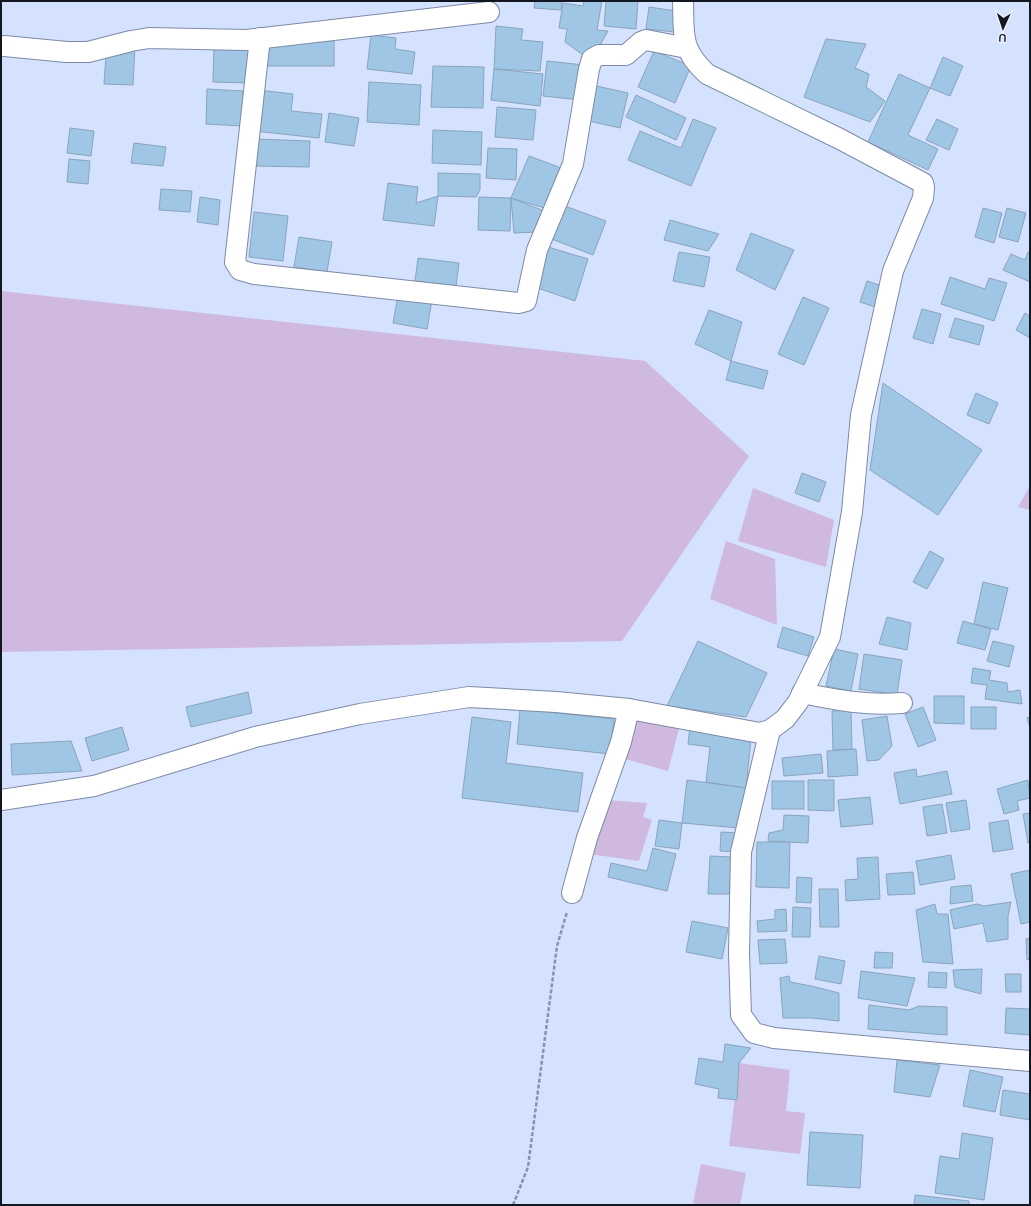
<svg xmlns="http://www.w3.org/2000/svg" width="1031" height="1206" font-family="'Nunito Sans',sans-serif">
  <style>
    .green { fill: #d0b9df }
    .building { fill: #a0c6e6; stroke: #8aa4ba }
    .lines { fill: none; stroke-linecap: round; stroke-linejoin: round }
    .street-casing { stroke: #7e8aa5; stroke-width: 22 }
    .path { stroke: #8892a8; stroke-width: 2.5; stroke-dasharray: 4 2; stroke-linecap: butt }
    .street { stroke: #fff; stroke-width: 20 }
  </style>
  <rect width="100%" height="100%" fill="#d4e1ff"/>
  <g class="green">
    <path d="M1 291 645 361 749 456 622 641 1 652Z"/>
    <path d="M1030 486V510L1018 507Z"/>
    <path d="M753 488 834 520 826 567 738 541Z"/>
    <path d="M726 541 775 559 777 625 710 599Z"/>
    <path d="M636 718 679 729 668 771 625 759Z"/>
    <path d="M607 800 647 803 643 817 652 820 639 861 589 854Z"/>
    <path d="M739 1063 790 1070 786 1111 805 1113 800 1154 729 1146Z"/>
    <path d="M701 1164 746 1173 740 1205H704L693 1203Z"/>
  </g>
  <g class="building">
    <path d="M535 1H562L561 10 534 8Z"/>
    <path d="M584 1H602L597 30 608 31 600 45 583 55 565 42 567 29 559 28 563 3 583 6Z"/>
    <path d="M606 1H638L636 29 604 26Z"/>
    <path d="M649 7 677 11 674 32 646 29Z"/>
    <path d="M496 26 523 29 521 40 543 42 540 71 494 69Z"/>
    <path d="M371 35 396 38 395 49 415 52 412 74 367 69Z"/>
    <path d="M826 39 866 44 855 68 869 74 866 87 885 101 870 122 804 97Z"/>
    <rect x="264" y="41" width="70" height="25"/>
    <path d="M214 44 249 45 248 83 213 82Z"/>
    <path d="M135 46 133 85 104 84 106 54Z"/>
    <path d="M654 51 691 66 675 103 638 87Z"/>
    <path d="M943 57 963 66 950 96 930 88Z"/>
    <path d="M547 61 584 65 580 100 543 96Z"/>
    <path d="M433 66 484 67 483 108 431 107Z"/>
    <path d="M494 69 543 74 540 106 491 100Z"/>
    <path d="M899 74 930 88 908 135 938 149 928 170 868 142Z"/>
    <path d="M369 82 421 85 419 125 367 122Z"/>
    <path d="M592 85 628 93 620 128 584 120Z"/>
    <path d="M207 89 243 91 242 126 206 124Z"/>
    <path d="M258 90 293 94 291 111 322 114 319 138 254 131Z"/>
    <path d="M636 95 686 118 676 140 626 117Z"/>
    <path d="M497 107 536 110 533 140 495 137Z"/>
    <path d="M329 113 359 118 354 146 325 142Z"/>
    <path d="M693 119 716 128 691 186 628 160 640 131 681 148Z"/>
    <path d="M937 119 958 129 949 150 926 140Z"/>
    <path d="M70 128 94 131 91 156 67 153Z"/>
    <path d="M433 130 482 132 481 165 432 163Z"/>
    <path d="M255 139 310 141 309 167 254 166Z"/>
    <path d="M134 143 166 147 163 166 131 163Z"/>
    <path d="M488 148 517 149 516 180 486 178Z"/>
    <path d="M529 156 564 169 548 209 511 198Z"/>
    <path d="M69 159 90 161 88 184 67 182Z"/>
    <path d="M438 173 480 174V190L476 197 438 196Z"/>
    <path d="M388 183 418 187 416 203 438 196 434 226 383 220Z"/>
    <path d="M161 189 192 191 190 212 159 210Z"/>
    <path d="M200 197 220 200 218 225 197 222Z"/>
    <path d="M479 197 511 198 510 231 478 230Z"/>
    <path d="M511 198 547 212 538 232 514 233Z"/>
    <path d="M562 205 606 221 593 255 549 238Z"/>
    <path d="M983 208 1002 213 994 243 975 237Z"/>
    <path d="M1007 208 1026 213 1018 242 999 237Z"/>
    <path d="M254 212 288 216 283 261 249 257Z"/>
    <path d="M670 220 719 234 708 251 664 240Z"/>
    <path d="M751 233 794 250 775 290 736 270Z"/>
    <path d="M299 237 332 242 327 272 294 267Z"/>
    <path d="M548 247 588 259 575 301 535 287Z"/>
    <path d="M679 252 710 257 704 287 673 281Z"/>
    <path d="M1028 252 1030 253V282L1003 270 1011 254 1025 260Z"/>
    <path d="M418 258 459 263 456 286 415 281Z"/>
    <path d="M950 277 985 289 989 278 1007 283 994 321 941 304Z"/>
    <path d="M867 281 885 287 878 308 860 302Z"/>
    <path d="M398 295 432 300 427 329 393 323Z"/>
    <path d="M803 297 829 308 804 365 778 354Z"/>
    <path d="M922 309 941 314 933 344 913 338Z"/>
    <path d="M709 310 742 322 731 361 695 344Z"/>
    <path d="M1025 313 1030 316V338L1016 330Z"/>
    <path d="M955 318 984 326 979 345 949 337Z"/>
    <path d="M731 361 768 371 763 389 726 380Z"/>
    <path d="M883 383 982 450 938 515 870 470Z"/>
    <path d="M976 393 998 403 989 424 967 415Z"/>
    <path d="M802 473 826 482 819 502 795 493Z"/>
    <path d="M930 551 944 559 927 589 913 582Z"/>
    <path d="M983 582 1008 588 998 630 974 624Z"/>
    <path d="M887 617 911 623 907 650 879 644Z"/>
    <path d="M963 621 991 629 985 650 957 643Z"/>
    <path d="M783 627 814 637 808 656 777 647Z"/>
    <path d="M698 641 767 673 746 717 667 706Z"/>
    <path d="M993 641 1014 646 1009 667 987 661Z"/>
    <path d="M834 649 858 654 851 691 826 686Z"/>
    <path d="M864 654 902 660 897 695 859 689Z"/>
    <path d="M973 668 991 671 989 680 1007 683 1008 692 1020 690 1022 704 985 699 987 685 971 683Z"/>
    <path d="M248 692 252 713 191 727 186 707Z"/>
    <path d="M934 696H964V724L934 723Z"/>
    <path d="M923 707 936 740 918 747 905 714Z"/>
    <rect x="971" y="707" width="25" height="22"/>
    <path d="M520 709 614 719 610 754 517 744Z"/>
    <path d="M851 710 852 749 833 750 832 711Z"/>
    <path d="M887 716 892 746 879 760 867 761 862 720Z"/>
    <path d="M472 717 511 722 506 763 583 773 578 812 462 798Z"/>
    <path d="M1030 717V728L1027 718Z"/>
    <path d="M122 727 129 750 92 761 85 738Z"/>
    <path d="M690 727 751 738 746 788 706 782 710 747 688 744Z"/>
    <path d="M71 741 82 771 12 775 11 744Z"/>
    <path d="M856 749 858 775 828 777 827 751Z"/>
    <path d="M821 754 823 773 784 776 782 758Z"/>
    <path d="M916 769 917 777 947 771 952 794 900 804 894 773Z"/>
    <path d="M687 780 746 788 739 828 682 823Z"/>
    <path d="M808 780H834V811L808 810Z"/>
    <path d="M1028 780 1030 798 1017 801 1019 810 1004 814 997 789Z"/>
    <rect x="772" y="781" width="32" height="28"/>
    <path d="M870 797 873 824 841 827 838 800Z"/>
    <path d="M966 800 970 829 951 832 946 803Z"/>
    <path d="M942 804 947 833 927 836 923 807Z"/>
    <path d="M1030 813V842L1028 843 1023 814Z"/>
    <path d="M784 815 809 816 808 843 768 841 769 833 783 830Z"/>
    <path d="M659 820 682 823 679 849 655 846Z"/>
    <path d="M1008 820 1013 849 993 852 989 823Z"/>
    <path d="M721 832 738 833 736 852 720 851Z"/>
    <path d="M757 842H790L789 888 756 887Z"/>
    <path d="M653 848 676 854 667 891 608 877 611 863 647 871Z"/>
    <path d="M951 855 955 879 920 885 916 861Z"/>
    <path d="M710 856 731 857 730 894H708Z"/>
    <path d="M878 857 880 899 846 901 845 880 858 879 857 858Z"/>
    <path d="M1030 870V922L1021 924 1011 874Z"/>
    <path d="M913 872 915 894 888 895 886 874Z"/>
    <path d="M797 877 812 878 811 903 796 902Z"/>
    <path d="M971 885 973 901 950 904 951 887Z"/>
    <path d="M819 889H838L839 927H820Z"/>
    <path d="M1011 902 1008 916V939L987 942 983 923 954 929 950 910 977 904 984 906Z"/>
    <path d="M935 904 937 914H948L953 964 923 962 916 910Z"/>
    <path d="M793 907 811 908 810 937H792Z"/>
    <path d="M786 909 787 931 758 932 757 921 775 919V910Z"/>
    <path d="M692 921 728 928 722 959 686 952Z"/>
    <path d="M1030 938V959L1027 960 1026 939Z"/>
    <path d="M785 939 787 963 760 964 758 940Z"/>
    <path d="M875 952 893 953 892 968H874Z"/>
    <path d="M819 956 845 961 841 984 815 979Z"/>
    <path d="M982 969 981 994 955 987 953 970Z"/>
    <path d="M861 971 915 978 907 1006 858 998Z"/>
    <path d="M929 972 947 973 946 988 928 987Z"/>
    <path d="M1005 974H1021V992H1006Z"/>
    <path d="M789 976 790 982 811 986 839 993V1021L812 1018H783L780 978Z"/>
    <path d="M869 1005 909 1010 919 1006 947 1007V1035L868 1029Z"/>
    <path d="M1006 1008 1030 1009V1035L1005 1033Z"/>
    <path d="M725 1044 751 1048 739 1063 737 1100 718 1098 719 1089 695 1084 699 1058 723 1062Z"/>
    <path d="M897 1060 940 1065 930 1097 894 1092Z"/>
    <path d="M970 1070 1003 1077 995 1112 963 1106Z"/>
    <path d="M1003 1090 1030 1094V1120L1000 1115Z"/>
    <path d="M810 1132 863 1135 860 1188 807 1185Z"/>
    <path d="M962 1133 993 1138 984 1200 935 1193 940 1156 959 1159Z"/>
    <path d="M915 1195 969 1201V1205H914Z"/>
  </g>
  <g class="lines">
    <g class="street-casing">
      <g id="street">
        <path d="M260 38 235 262 240 270 254 274 518 303 526 301 537 250 573 164 589 69 592 59 599 55H626L641 42 646 40 687 48"/>
        <path d="M4 46 67 52H88L131 41 149 38 246 40 489 12"/>
        <path d="M802 693C836 700 868 706 902 703"/>
        <path d="M770 730 741 852 739 953 741 1015 754 1033 774 1038 1030 1061"/>
        <path d="M1 800 94 786 255 737 360 714 469 697 556 702 629 709 760 733 770 730 785 719 798 702 830 637 852 512 861 415 893 271 923 198 924 187 923 183 840 139 707 74C680 49 684 35 683 1"/>
        <path d="M572 893 587 838 621 742 629 709"/>
      </g>
    </g>
    <path class="path" d="M513 1205 528 1167 557 946 567 912"/>
    <use href="#street" class="street"/>
  </g>
  <rect width="1031" height="1206" fill="none" stroke="#121721" stroke-width="4"/>
  <g transform="translate(1003 28) rotate(183)" stroke="#e9eefa" stroke-width="3" paint-order="stroke">
  <path d="M0-3L7 15L0 10L-7 15Z" fill="#121721"/>
  <text y="-6" font-size="11" font-weight="bold" text-anchor="middle" fill="#121721">U</text>
  </g>
</svg>
